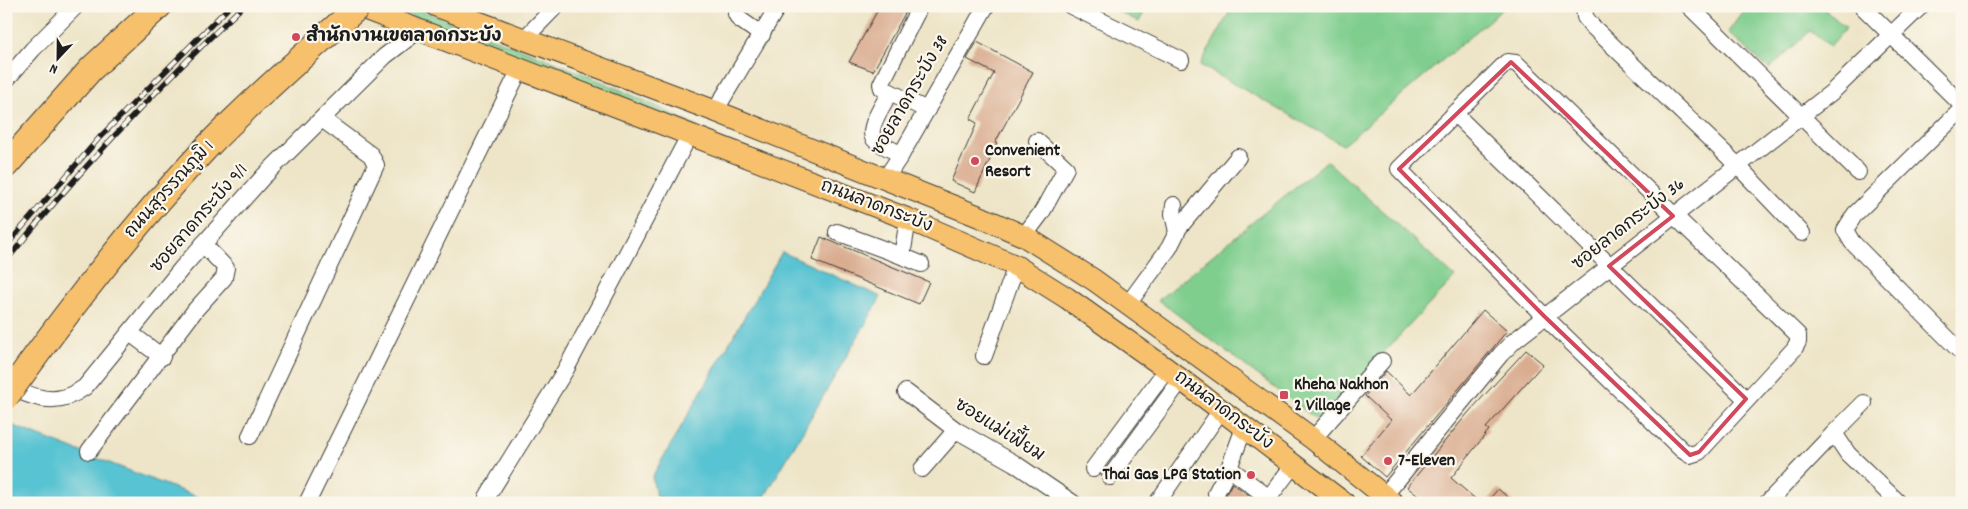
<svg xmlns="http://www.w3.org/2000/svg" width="1968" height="509" font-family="Dekko,'Playpen Sans Thai',sans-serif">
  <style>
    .green { fill: #7fce8e; stroke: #4e7555 }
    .water { fill: #58c3d2; stroke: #3a7077 }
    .building { fill: #daad91 }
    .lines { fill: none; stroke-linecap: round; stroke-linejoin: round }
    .minor-casing { stroke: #3c3a36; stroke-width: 18 }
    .major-casing { stroke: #3c3a36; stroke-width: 23 }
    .highway-casing { stroke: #3c3a36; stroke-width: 27 }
    .minor { stroke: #fff; stroke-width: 16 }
    .major { stroke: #f7c06c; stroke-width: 21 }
    .highway { stroke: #f7c06c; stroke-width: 25 }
    .rail-casing { stroke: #1c1c1c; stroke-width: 5.5 }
    .rail { stroke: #fbf7ec; stroke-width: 4; stroke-dasharray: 11; stroke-linecap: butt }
    .highway-bridge-casing { stroke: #3c3a36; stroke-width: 27; stroke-linecap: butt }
    .highway-bridge { stroke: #f7c06c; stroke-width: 25 }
    .marked { fill: none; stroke: #d1495b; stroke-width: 4; stroke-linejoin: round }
    .poi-dot { fill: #d1495b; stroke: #fbf7ec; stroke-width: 2 }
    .labels { text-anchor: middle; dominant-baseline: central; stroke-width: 4.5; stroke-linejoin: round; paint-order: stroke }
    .poi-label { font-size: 18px; font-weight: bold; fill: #1c1c1c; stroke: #fbf7ec; text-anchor: start }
    .street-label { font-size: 18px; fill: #1c1c1c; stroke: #fbf7ec }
  </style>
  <rect width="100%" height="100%" fill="#fbf7ec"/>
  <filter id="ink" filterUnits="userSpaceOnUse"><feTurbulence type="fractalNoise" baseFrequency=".02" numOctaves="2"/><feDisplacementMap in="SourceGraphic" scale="10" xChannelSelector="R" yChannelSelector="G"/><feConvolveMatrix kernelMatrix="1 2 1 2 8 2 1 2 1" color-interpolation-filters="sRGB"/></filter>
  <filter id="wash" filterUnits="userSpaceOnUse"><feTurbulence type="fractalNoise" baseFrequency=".0096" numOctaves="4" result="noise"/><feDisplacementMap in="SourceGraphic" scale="20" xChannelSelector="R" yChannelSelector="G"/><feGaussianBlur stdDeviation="1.12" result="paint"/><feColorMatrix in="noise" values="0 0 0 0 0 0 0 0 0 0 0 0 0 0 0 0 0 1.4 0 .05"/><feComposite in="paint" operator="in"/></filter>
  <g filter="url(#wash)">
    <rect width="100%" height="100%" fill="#eee5c8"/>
    <g class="green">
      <path d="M387 6H410C508 45 608 79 701 129Z"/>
      <path d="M1108 6H1147L1139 22Z"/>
      <path d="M1233 6H1506L1343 145 1200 65Z"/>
      <path d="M1747 6H1821L1846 28 1830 46 1810 31 1769 69 1728 32Z"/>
      <path d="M1327 161 1455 277 1319 421 1158 300Z"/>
    </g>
    <g class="water">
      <path d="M782 252 881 297 761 503H668L656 496 652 477Z"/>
      <path d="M6 423 213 503H6Z"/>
    </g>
    <g id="blocks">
      <g class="building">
        <path d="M880 6H909L873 71 849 62Z"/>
        <path d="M977 42 1033 72 995 143 997 144 975 192 951 181 977 123 970 119 994 73 967 59Z"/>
        <path d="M821 237 929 282 919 304 812 260Z"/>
        <path d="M1483 310 1507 331 1385 477 1361 456 1391 420 1365 396 1386 371 1411 395Z"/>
        <path d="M1526 350 1543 364 1486 428 1489 430 1451 478 1480 503H1427L1407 487 1468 413Z"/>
        <path d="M1232 483 1256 500 1255 503 1228 502 1226 494Z"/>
        <path d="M1498 489 1515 503H1486Z"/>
      </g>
    </g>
  </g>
  <g filter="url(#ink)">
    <use href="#blocks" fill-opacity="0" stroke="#3c3a36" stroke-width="1"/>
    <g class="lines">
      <g class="minor-casing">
        <g id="minor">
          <path d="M738 6 736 14 739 19 762 35"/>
          <path d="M1071 6 1181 60"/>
          <path d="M1584 6 1585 17 1592 26 1737 165 1802 233"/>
          <path d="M1689 6 1858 172"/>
          <path d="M1862 6 1962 105"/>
          <path d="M523 40 556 6"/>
          <path d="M1507 62 1516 63 1798 335V342L1794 349 1699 452 1690 455 1682 450 1544 316 1399 169Z"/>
          <path d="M6 80 33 49 76 6"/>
          <path d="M890 92 882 88 881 84 920 6"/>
          <path d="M1962 109 1855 214 1845 230 1852 242 1962 353"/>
          <path d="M715 111 778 6"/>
          <path d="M1454 113 1746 399"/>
          <path d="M901 155C894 150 880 145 874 139 866 129 885 102 890 92L927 110"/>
          <path d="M885 179 901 155 986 6"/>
          <path d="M908 219 902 256 921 264"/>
          <path d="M1178 229 1238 157"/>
          <path d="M837 232 902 256"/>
          <path d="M1024 236 1042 212 1066 168 1037 141"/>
          <path d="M1128 304 1169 248 1177 232 1173 214 1174 205"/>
          <path d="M130 333 162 357"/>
          <path d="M984 356 1016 266"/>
          <path d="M6 386C37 398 56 408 85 387L182 268 263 177 385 56 419 30"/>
          <path d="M906 392 956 430 1014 463 1073 503"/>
          <path d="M1834 433 1864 403"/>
          <path d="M250 436 376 165 371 155 322 119"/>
          <path d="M1313 439 1382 361"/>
          <path d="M89 451 196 309 224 278 226 268 203 244"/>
          <path d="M1229 468 1269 498"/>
          <path d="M922 469 956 430"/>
          <path d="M1093 469 1167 369"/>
          <path d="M1110 477 1181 380"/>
          <path d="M1384 496 1501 354 1514 341 1832 92 1921 6"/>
          <path d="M487 497 566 369 690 134"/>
          <path d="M307 503 520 69"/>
          <path d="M1157 503 1221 410"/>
          <path d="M1218 503 1216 493 1229 468 1244 428"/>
          <path d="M1265 503 1294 464"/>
          <path d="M1767 503 1834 433 1848 454 1899 503"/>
        </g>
      </g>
      <g class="major-casing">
        <g id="major">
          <path d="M357 6 908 219 1016 266 1067 298 1167 369 1344 503"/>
          <path d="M436 6 715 111 983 218 1024 236 1094 280 1313 439 1393 503"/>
        </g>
      </g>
      <g class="highway-casing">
        <path id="highway" d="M6 165 91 69 159 6"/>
      </g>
      <use href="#minor" class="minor"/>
      <use href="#major" class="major"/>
      <use href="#highway" class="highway"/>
      <g class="rail-casing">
        <g id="rail">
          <path d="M6 246 100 137 230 6"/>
          <path d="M6 261C79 170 159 86 243 6"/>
        </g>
      </g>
      <use href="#rail" class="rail"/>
      <g class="highway-bridge-casing">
        <path id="highway-bridge" d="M6 397C68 310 133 226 206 148 254 98 307 53 359 6"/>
      </g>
      <use href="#highway-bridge" class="highway-bridge"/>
    </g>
  </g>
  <path class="marked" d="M1511 62 1673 216 1609 266 1746 399 1699 452 1690 455 1544 316 1399 169Z"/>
  <g class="poi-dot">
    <circle cx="296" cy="37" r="5"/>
    <circle cx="975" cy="161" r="5"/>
    <rect x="1279" y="390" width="10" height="10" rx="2.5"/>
    <circle cx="1388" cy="461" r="5"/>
    <circle cx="1251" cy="475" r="5"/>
  </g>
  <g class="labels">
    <g class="poi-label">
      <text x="306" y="37">สำนักงานเขตลาดกระบัง</text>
      <text x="985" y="151">Convenient<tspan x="985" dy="21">Resort</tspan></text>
      <text x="1294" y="385">Kheha Nakhon<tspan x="1294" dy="21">2 Village</tspan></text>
      <text x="1398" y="461">7-Eleven</text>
      <text x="1241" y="475" text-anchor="end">Thai Gas LPG Station</text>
    </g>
    <g class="street-label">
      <text transform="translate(911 96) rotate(-60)">ซอยลาดกระบัง 38</text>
      <text transform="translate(170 190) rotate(-48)">ถนนสุวรรณภูมิ 1</text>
      <text transform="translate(876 207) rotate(21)">ถนนลาดกระบัง</text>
      <text transform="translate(200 219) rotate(-49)">ซอยลาดกระบัง 9/1</text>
      <text transform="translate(1629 225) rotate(-38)">ซอยลาดกระบัง 36</text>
      <text transform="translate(1223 411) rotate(37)">ถนนลาดกระบัง</text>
      <text transform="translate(999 431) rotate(32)">ซอยแม่เฟี้ยม</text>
    </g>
  </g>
  <rect width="1968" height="509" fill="none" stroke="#fbf7ec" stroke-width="25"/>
  <g transform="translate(58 58) rotate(202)" stroke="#fbf7ec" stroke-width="4" paint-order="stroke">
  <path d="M0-4L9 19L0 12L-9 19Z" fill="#1c1c1c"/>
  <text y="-8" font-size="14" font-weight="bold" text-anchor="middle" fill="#1c1c1c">N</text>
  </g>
</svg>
